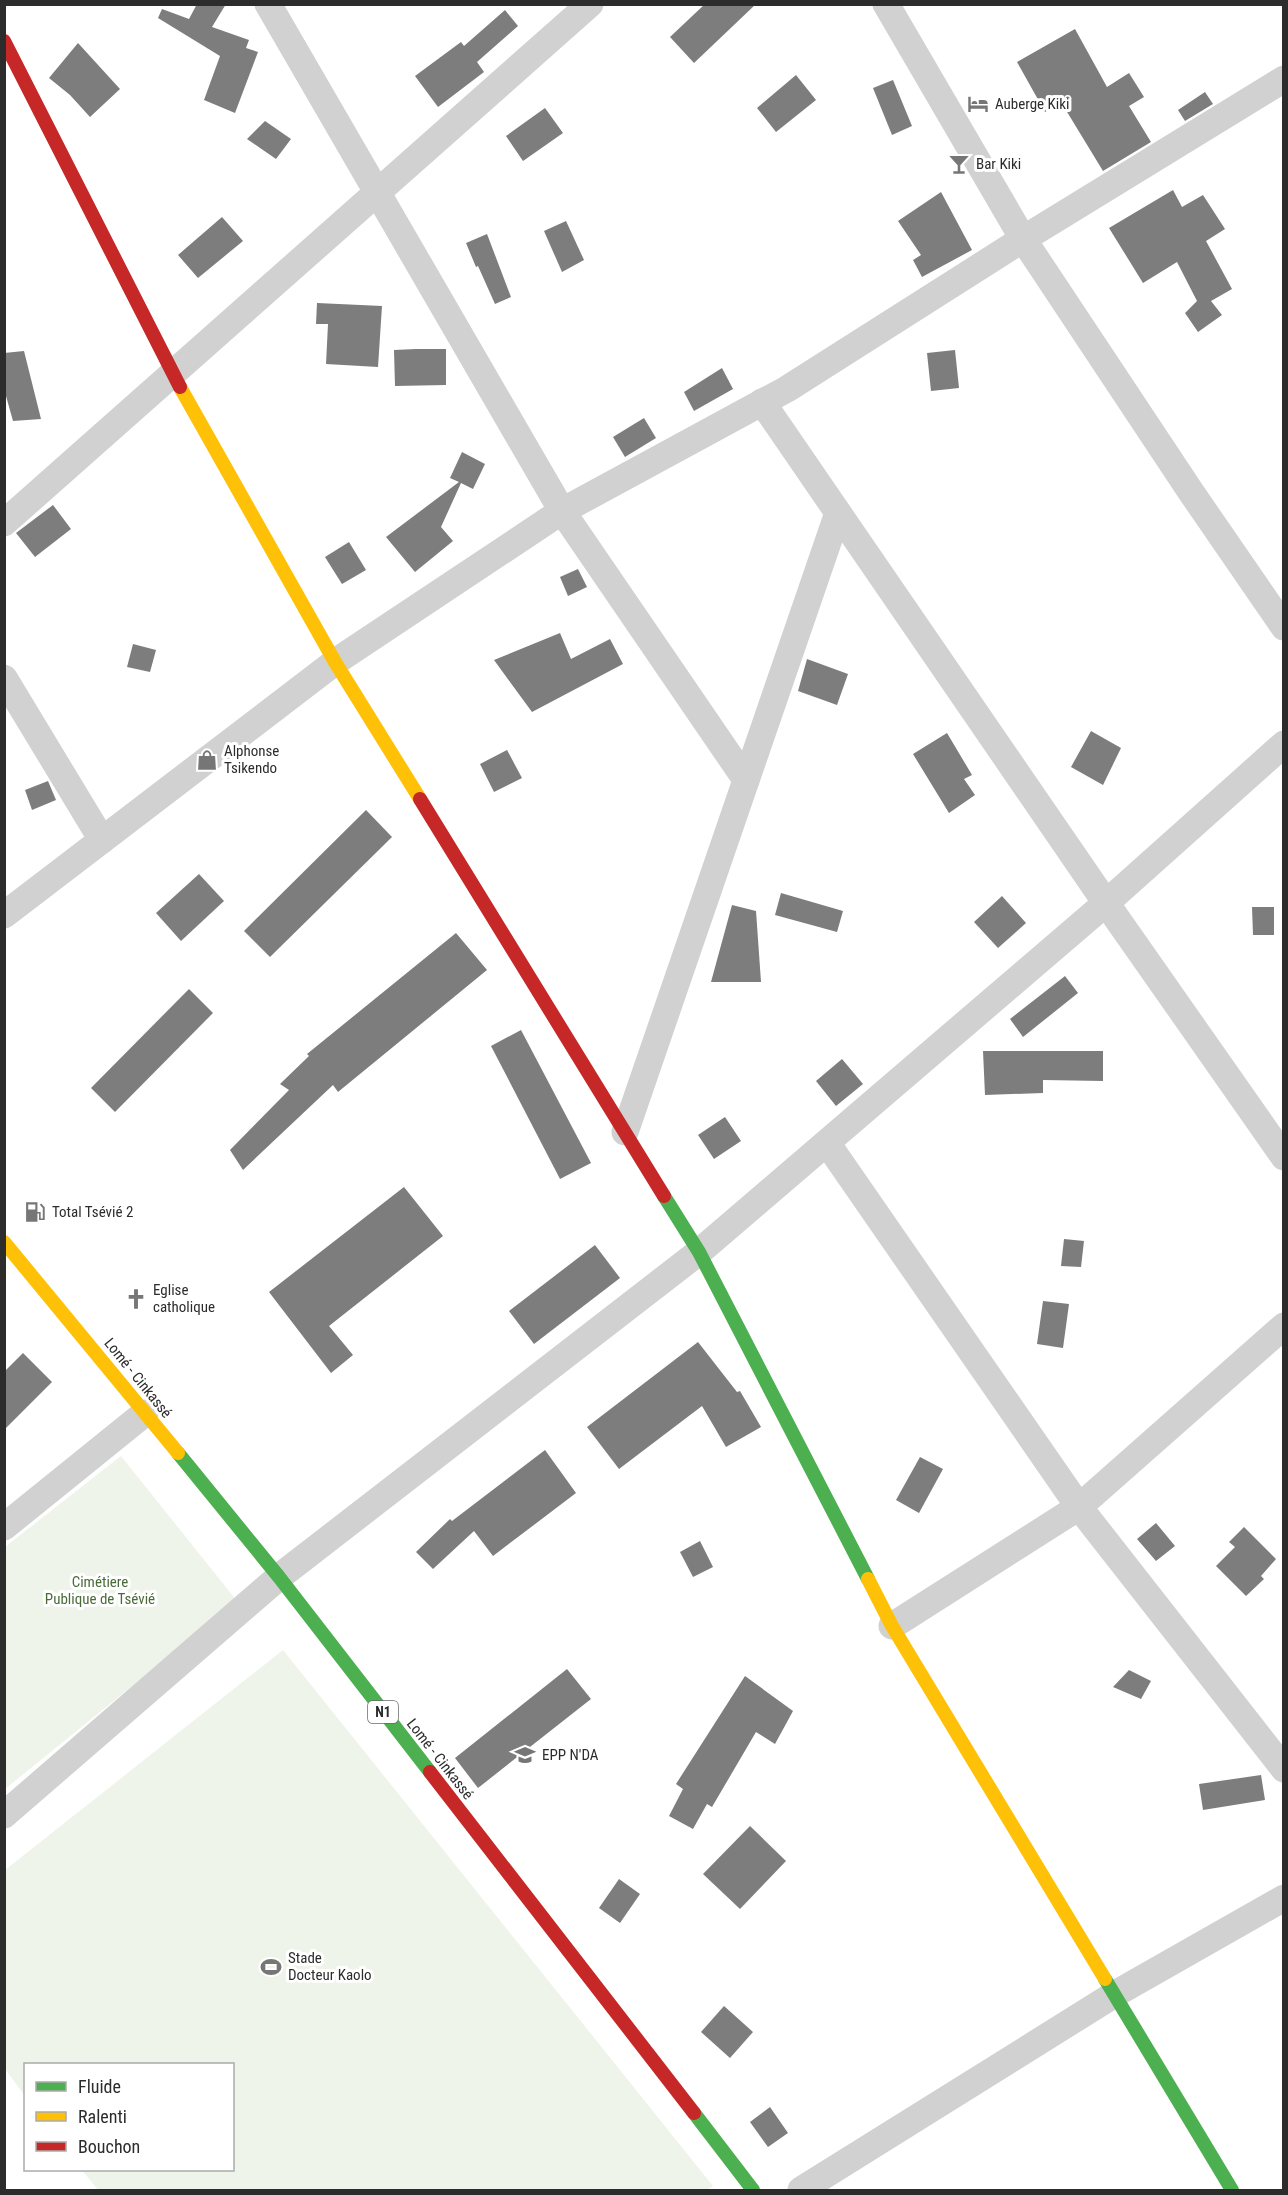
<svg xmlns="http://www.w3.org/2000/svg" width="1288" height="2195" font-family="'Roboto Condensed',sans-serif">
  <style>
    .green { fill: #eef4ea }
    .building { fill: #7d7d7d }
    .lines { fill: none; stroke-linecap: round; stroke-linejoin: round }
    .street { stroke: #d1d1d1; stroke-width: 27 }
    .fast { stroke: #4caf50; stroke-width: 14 }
    .slow { stroke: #ffc107; stroke-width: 14 }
    .jam { stroke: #c62828; stroke-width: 14 }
    .labels { text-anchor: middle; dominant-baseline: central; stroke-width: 6; stroke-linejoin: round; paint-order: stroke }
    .shield { fill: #fff; stroke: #6b6b6b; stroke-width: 1.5 }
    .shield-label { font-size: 14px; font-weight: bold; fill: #2c2c2c }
    .poi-label { font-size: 15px; fill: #2c2c2c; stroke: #fff; text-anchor: start }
    .street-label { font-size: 15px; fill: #2c2c2c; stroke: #fff }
    .park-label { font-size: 15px; fill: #4a6a38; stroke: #fff }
  </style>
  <rect width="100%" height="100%" fill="#fff"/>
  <g class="green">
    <path d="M121 1456 237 1601 5 1789V1547Z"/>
    <path d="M283 1650 713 2186 707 2190H98L82 2170H232V2064H26L25 2096 5 2069V1870Z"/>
  </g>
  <g class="building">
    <path d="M197 4H226L212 27 249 40 246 48 258 52 235 113 204 100 220 56 158 18 162 9 189 19Z"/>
    <path d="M705 4H756L694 63 670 37Z"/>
    <path d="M505 10 518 26 477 62 484 72 438 107 415 76 461 42 464 46Z"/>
    <path d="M1075 29 1107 87 1129 73 1144 97 1129 106 1151 142 1103 171 1061 102 1045 112 1017 62Z"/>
    <path d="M78 43 120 89 90 117 70 95 49 78Z"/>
    <path d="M796 75 816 100 776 132 757 108Z"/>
    <path d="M893 80 912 126 892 135 873 88Z"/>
    <path d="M1205 92 1213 104 1185 121 1178 110Z"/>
    <path d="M545 108 563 133 523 161 506 136Z"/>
    <path d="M265 121 291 139 276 159 247 139Z"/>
    <path d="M1173 190 1182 207 1203 195 1225 229 1206 241 1232 289 1211 301 1222 315 1198 332 1185 313 1197 301 1177 262 1143 283 1109 228Z"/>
    <path d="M941 192 972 250 922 277 913 260 921 255 898 221Z"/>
    <path d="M222 217 243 241 198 278 178 255Z"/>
    <path d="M566 221 584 260 562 272 544 231Z"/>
    <path d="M487 234 511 297 495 304 478 266 476 267 466 243Z"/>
    <path d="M317 303 382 306 378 367 326 364 328 324H316Z"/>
    <path d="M416 349H446V385L395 386 394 350Z"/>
    <path d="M955 350 959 388 931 391 927 353Z"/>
    <path d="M24 351 41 419 13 421 4 389V353Z"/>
    <path d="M722 368 733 389 694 411 684 392Z"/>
    <path d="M644 418 656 438 625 457 613 437Z"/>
    <path d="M462 452 485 464 473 489 461 483 441 527 453 541 415 572 386 537 459 482 450 478Z"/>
    <path d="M53 505 71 529 35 557 16 533Z"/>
    <path d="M349 542 366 570 342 584 325 557Z"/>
    <path d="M578 569 587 587 568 596 560 577Z"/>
    <path d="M560 633 571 659 610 639 623 664 532 712 494 660Z"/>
    <path d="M133 644 156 650 150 672 127 667Z"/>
    <path d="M807 659 848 674 837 705 798 691Z"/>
    <path d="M1091 731 1121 748 1103 785 1071 767Z"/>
    <path d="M947 733 972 775 964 779 975 795 949 813 913 754Z"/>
    <path d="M507 750 522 778 494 792 480 764Z"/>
    <path d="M48 781 56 800 32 810 25 790Z"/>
    <path d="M366 810 392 837 270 957 244 931Z"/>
    <path d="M199 874 224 901 181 941 156 913Z"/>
    <path d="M781 893 843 911 837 932 775 915Z"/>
    <path d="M1002 896 1026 923 998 948 974 922Z"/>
    <path d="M732 905 756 911 761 982H711Z"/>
    <path d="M1252 907H1274V935H1253Z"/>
    <path d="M456 933 487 970 338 1092 333 1085 243 1170 230 1150 289 1090 280 1084 309 1056 307 1054Z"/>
    <path d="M1065 976 1078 993 1023 1037 1010 1019Z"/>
    <path d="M189 989 213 1013 115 1112 91 1088Z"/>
    <path d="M521 1030 591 1163 560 1179 491 1046Z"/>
    <path d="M983 1051H1103V1081L1043 1080V1093L985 1095Z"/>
    <path d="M842 1059 863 1084 836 1106 816 1081Z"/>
    <path d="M725 1117 741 1141 714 1159 698 1135Z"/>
    <path d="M404 1187 443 1236 329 1326 353 1355 331 1373 269 1292Z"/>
    <path d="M1064 1239 1084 1241 1081 1267 1061 1266Z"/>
    <path d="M595 1245 620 1278 534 1344 509 1311Z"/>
    <path d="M1043 1301 1069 1304 1063 1348 1037 1344Z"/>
    <path d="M698 1342 737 1392 740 1391 761 1427 726 1447 702 1406 619 1469 587 1427Z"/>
    <path d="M23 1353 52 1382 4 1430V1372Z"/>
    <path d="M545 1450 576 1493 493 1556 474 1531 433 1569 416 1552 450 1519 452 1521Z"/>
    <path d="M920 1457 943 1469 919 1513 896 1500Z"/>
    <path d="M1156 1523 1175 1546 1156 1561 1137 1539Z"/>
    <path d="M1244 1527 1276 1559 1261 1576 1264 1579 1246 1596 1216 1566 1235 1547 1229 1542Z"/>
    <path d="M700 1541 713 1567 693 1577 680 1552Z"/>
    <path d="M567 1669 591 1699 478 1788 455 1758Z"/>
    <path d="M1129 1670 1151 1681 1141 1699 1113 1687Z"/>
    <path d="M745 1676 793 1711 775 1744 756 1732 712 1807 707 1804 693 1829 669 1816 683 1789 676 1784Z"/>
    <path d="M1261 1775 1265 1800 1203 1810 1199 1784Z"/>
    <path d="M750 1826 786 1861 740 1909 703 1874Z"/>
    <path d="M619 1879 640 1894 620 1923 599 1908Z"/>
    <path d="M724 2006 753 2032 730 2058 701 2032Z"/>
    <path d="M770 2107 788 2133 768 2147 750 2122Z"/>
  </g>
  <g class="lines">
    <g class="street">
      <path d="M268 4 562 511 746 780"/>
      <path d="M886 4 1023 239 1191 492 1284 627"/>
      <path d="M762 402 1106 903 1284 1157"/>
      <path d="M4 523 590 4"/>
      <path d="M4 678 102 840"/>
      <path d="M4 915 335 662 562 511 787 389 1023 239 1284 79"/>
      <path d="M625 1132 838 513"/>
      <path d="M827 1143 1079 1507 1284 1769"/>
      <path d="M4 1527 145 1413"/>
      <path d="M892 1626 1079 1507 1284 1326"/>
      <path d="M4 1815 279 1577 699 1252 1106 903 1284 744"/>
      <path d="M801 2190 1115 1994 1284 1898"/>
    </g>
    <g class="fast">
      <path d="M664 1196 699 1252 868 1579"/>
      <path d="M178 1453 279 1577 430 1772"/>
      <path d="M1105 1979 1232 2190"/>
      <path d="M694 2113 753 2190"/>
    </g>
    <g class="slow">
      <path d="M180 387 335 662 420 799"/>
      <path d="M4 1242 178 1453"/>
      <path d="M868 1579 892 1626 1105 1979"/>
    </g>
    <g class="jam">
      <path d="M4 41 180 387"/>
      <path d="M420 799 664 1196"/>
      <path d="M430 1772 694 2113"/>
    </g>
  </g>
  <defs>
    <g id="hotel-bare" transform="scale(1.62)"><path d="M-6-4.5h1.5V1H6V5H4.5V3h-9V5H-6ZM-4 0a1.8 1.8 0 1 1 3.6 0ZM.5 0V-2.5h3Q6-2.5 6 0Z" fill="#767676" stroke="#fff" stroke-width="2.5" paint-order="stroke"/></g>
    <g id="bar-bare" transform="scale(1.62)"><path d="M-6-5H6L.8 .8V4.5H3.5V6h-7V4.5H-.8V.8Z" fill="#767676" stroke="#fff" stroke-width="2.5" paint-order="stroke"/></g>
    <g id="shop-bare" transform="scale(1.62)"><path d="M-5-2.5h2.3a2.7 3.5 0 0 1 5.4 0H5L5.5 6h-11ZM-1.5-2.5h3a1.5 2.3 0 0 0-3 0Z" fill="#767676" stroke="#fff" stroke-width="2.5" paint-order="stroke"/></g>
    <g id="fuel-bare" transform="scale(1.62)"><path d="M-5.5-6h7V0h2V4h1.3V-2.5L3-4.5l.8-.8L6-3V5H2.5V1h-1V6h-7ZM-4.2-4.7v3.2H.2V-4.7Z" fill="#767676" stroke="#fff" stroke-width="2.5" paint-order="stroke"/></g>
    <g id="church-bare" transform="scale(1.62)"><path d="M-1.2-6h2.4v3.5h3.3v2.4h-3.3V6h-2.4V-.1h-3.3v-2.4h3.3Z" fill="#767676" stroke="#fff" stroke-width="2.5" paint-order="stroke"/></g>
    <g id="school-bare" transform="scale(1.62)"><path d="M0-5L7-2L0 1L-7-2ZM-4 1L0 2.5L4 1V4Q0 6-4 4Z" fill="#767676" stroke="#fff" stroke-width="2.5" paint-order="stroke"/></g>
    <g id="stadium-bare" transform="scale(1.62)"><path d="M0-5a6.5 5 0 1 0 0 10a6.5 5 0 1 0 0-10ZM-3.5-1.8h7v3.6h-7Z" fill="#767676" stroke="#fff" stroke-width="2.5" paint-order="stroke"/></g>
  </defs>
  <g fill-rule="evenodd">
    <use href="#hotel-bare" x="978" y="104"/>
    <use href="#bar-bare" x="959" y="164"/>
    <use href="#shop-bare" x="207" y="760"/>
    <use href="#fuel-bare" x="35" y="1212"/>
    <use href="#church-bare" x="136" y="1299"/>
    <use href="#school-bare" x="525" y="1755"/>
    <use href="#stadium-bare" x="271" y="1967"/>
  </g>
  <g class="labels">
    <rect class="shield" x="368" y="1701" width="30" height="22" rx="4.5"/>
    <g class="shield-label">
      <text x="383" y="1712">N1</text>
    </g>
    <g class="poi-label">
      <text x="995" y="104">Auberge Kiki</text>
      <text x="976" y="164">Bar Kiki</text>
      <text x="224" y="751">Alphonse<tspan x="224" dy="17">Tsikendo</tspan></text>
      <text x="52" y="1212">Total Tsévié 2</text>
      <text x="153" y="1290">Eglise<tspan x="153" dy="17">catholique</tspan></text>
      <text x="542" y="1755">EPP N'DA</text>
      <text x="288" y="1958">Stade<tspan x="288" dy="17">Docteur Kaolo</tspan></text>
    </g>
    <g class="street-label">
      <text transform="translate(138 1378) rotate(51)">Lomé - Cinkassé</text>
      <text transform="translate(440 1759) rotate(52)">Lomé - Cinkassé</text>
    </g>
    <g class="park-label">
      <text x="100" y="1582">Cimétiere<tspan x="100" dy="17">Publique de Tsévié</tspan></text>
    </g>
  </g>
  <rect width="1288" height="2195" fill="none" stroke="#2c2c2c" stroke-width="12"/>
  <rect x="24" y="2063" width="210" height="108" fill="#ffffff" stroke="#ababab" stroke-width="1.5"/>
  <rect x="36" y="2082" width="30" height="9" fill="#4caf50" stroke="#ababab" stroke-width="1.5"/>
  <text x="78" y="2093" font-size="18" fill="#2c2c2c">Fluide</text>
  <rect x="36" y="2112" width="30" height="9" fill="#ffc107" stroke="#ababab" stroke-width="1.5"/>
  <text x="78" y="2123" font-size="18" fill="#2c2c2c">Ralenti</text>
  <rect x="36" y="2142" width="30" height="9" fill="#c62828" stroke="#ababab" stroke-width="1.5"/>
  <text x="78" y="2153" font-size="18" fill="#2c2c2c">Bouchon</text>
</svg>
